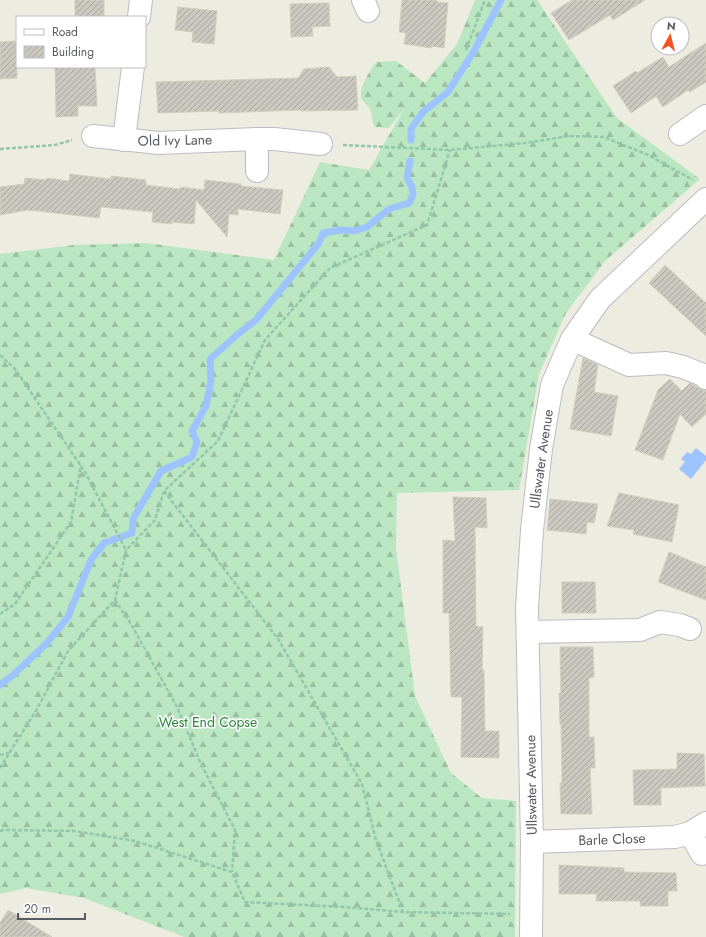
<svg xmlns="http://www.w3.org/2000/svg" width="706" height="937" font-family="Jost,sans-serif">
  <style>
    .forest { fill: url(#forest-firs) }
    .water { fill: #9ec4ff }
    .lines { fill: none; stroke-linecap: round; stroke-linejoin: round }
    .stream { stroke: #9ec4ff; stroke-width: 7 }
    .building { fill: url(#building-hatch); stroke: #d2cfbe }
    .minor-casing { stroke: #bbbcc3; stroke-width: 24 }
    .path { stroke: #93c7ab; stroke-width: 2.5; stroke-dasharray: 4 2; stroke-linecap: butt }
    .minor { stroke: #fff; stroke-width: 22 }
    .labels { text-anchor: middle; dominant-baseline: central; stroke-width: 3; stroke-linejoin: round; paint-order: stroke }
    .street-label { font-size: 14px; fill: #595b62; stroke: #fff }
    .park-label { font-size: 14px; fill: #2e8440; stroke: #fff }
  </style>
  <defs>
    <pattern id="forest-firs" width="22" height="20" patternUnits="userSpaceOnUse"><rect width="22" height="20" fill="#bae7c2"/><path d="M5 1l3.5 6h-7zM16 11l3.5 6h-7z" fill="#9abea1"/></pattern>
    <pattern id="building-hatch" width="6" height="6" patternUnits="userSpaceOnUse"><rect width="6" height="6" fill="#cac8bf"/><path d="M-1 1l2-2M0 6l6-6M5 7l2-2" fill="none" stroke="#a7a59f"/></pattern>
  </defs>
  <rect width="100%" height="100%" fill="#edece0"/>
  <path class="forest" d="M475 0H537L617 118 700 179 605 261 566 313 539 374 519 490 397 493 396 548 415 696 451 773 482 798 516 801 515 937H184L84 898 26 888 0 894V254L74 245 146 243 274 260 320 162 369 170 404 109 389 128 375 127C371 122 373 115 370 109 368 105 364 103 362 100 357 89 370 71 376 62L396 61 425 83 457 44Z"/>
  <path class="water" d="M696 448 706 456V460L691 479 679 469 685 462 681 459 687 452 691 454Z"/>
  <g class="lines">
    <g class="stream">
      <path d="M411 140V129L423 112 448 92 474 51 501 0"/>
      <path d="M0 685 12 676 46 644 68 617 91 560 104 543 132 533 133 519 161 471 192 457 197 442 192 431 206 406 211 381 210 359 238 334 256 320 319 243 323 233 341 230 354 231 367 227 389 209 409 203 413 195 412 187 407 178 410 161"/>
    </g>
  </g>
  <g class="building">
    <rect x="75" y="0" width="29" height="17"/>
    <path d="M402 0H437V2L448 3 444 48 432 46V48L404 44 406 33 399 32Z"/>
    <path d="M572 0H645L613 20 610 15 569 40 551 13Z"/>
    <path d="M329 3 330 26 312 27 313 36 291 37 290 4Z"/>
    <path d="M178 7 217 11 214 44 192 42 193 32 175 30Z"/>
    <path d="M17 41V78L0 79V42Z"/>
    <path d="M706 43V82L690 92 688 90 663 107 656 96 631 113 613 86 636 71 637 73 663 57 669 67Z"/>
    <path d="M55 67H95L97 106H78V116L56 117Z"/>
    <path d="M329 67 337 77 356 76 358 110 301 111V110L219 113V111L158 113 156 82 298 78 304 69Z"/>
    <path d="M70 174 111 179V176L146 180V185L180 189V187L204 190 205 180 241 184V186L283 190 280 214 238 209V215L229 214 227 237 196 200 194 224 172 222V224L152 222 153 212 101 207 99 218 28 210 0 215V187L24 184 25 178 46 180 47 178 69 181Z"/>
    <path d="M665 265 706 303V336L649 283Z"/>
    <path d="M583 358 598 365 594 392 618 396 611 436 570 429Z"/>
    <path d="M670 379 682 391 690 383 702 390H706V414L692 427 680 414 663 460 635 450 658 390Z"/>
    <path d="M619 493 679 505 672 542 633 534 634 530 607 526Z"/>
    <path d="M453 497 486 498 487 528 475 527 476 626 483 627 482 670H484L485 731H499V758L461 757 462 697H451L449 613H443V540L455 541Z"/>
    <path d="M550 499 598 504 594 523 587 522 586 534 547 530Z"/>
    <path d="M669 552 706 567V600L658 582Z"/>
    <path d="M562 582H595L596 613H562Z"/>
    <path d="M560 647H593L594 677 589 678V737H594L595 768H590L592 814H561L560 783H562L561 724H560L559 693H561Z"/>
    <path d="M677 753 704 754 705 786 661 788V805H634L633 770 677 769Z"/>
    <path d="M559 865 624 868V872L676 873 677 891H668V906H640V901H596L597 894H559Z"/>
    <path d="M8 910 52 937H0V923Z"/>
  </g>
  <g class="lines">
    <g class="minor-casing">
      <g id="minor">
        <path d="M363 0 368 11"/>
        <path d="M139 17 141 0"/>
        <path d="M680 134 706 116"/>
        <path d="M93 136 159 143 257 139H274L321 144"/>
        <path d="M124 140 133 67"/>
        <path d="M257 171V139"/>
        <path d="M572 339 629 365 666 363 683 367 703 375 706 378"/>
        <path d="M528 632 640 630 660 622 680 625 690 629"/>
        <path d="M690 833 702 854"/>
        <path d="M532 842 675 837 690 833 706 823"/>
        <path d="M531 937 532 842 527 608 532 530 541 449 552 385 572 339 600 299 706 199"/>
      </g>
    </g>
    <g class="path">
      <path d="M466 50 485 0"/>
      <path d="M343 145 450 150 525 143 569 136 604 137 648 155 693 180"/>
      <path d="M0 149 55 145 72 140"/>
      <path d="M0 355 15 369 85 472 126 550"/>
      <path d="M164 491 278 639 362 784 376 840 403 912"/>
      <path d="M115 600 131 624 177 707 201 764 235 830 232 872"/>
      <path d="M0 614 15 604 71 522 81 465"/>
      <path d="M0 755 9 753"/>
      <path d="M0 768 37 709 68 651 115 600 126 550 155 520 164 491 218 441 265 340 330 268 427 225 450 150"/>
      <path d="M0 831 3 830 74 831 135 841 232 872 245 902 344 907 403 912 510 914"/>
    </g>
    <use href="#minor" class="minor"/>
  </g>
  <g class="labels">
    <g class="street-label">
      <text transform="translate(175 140) rotate(-1)">Old Ivy Lane</text>
      <text transform="translate(541 459) rotate(-82)">Ullswater Avenue</text>
      <text transform="translate(531 785) rotate(-91)">Ullswater Avenue</text>
      <text transform="translate(612 839) rotate(-2)">Barle Close</text>
    </g>
    <g class="park-label">
      <text x="208" y="722">West End Copse</text>
    </g>
  </g>
  <rect x="16" y="16" width="130" height="52" fill="#ffffff" stroke="#bdbdc0"/>
  <rect x="24" y="29" width="20" height="6" fill="#ffffff" stroke="#bdbdc0"/>
  <text x="52" y="36" font-size="12" fill="#595b62">Road</text>
  <rect x="24" y="46" width="20" height="12" fill="url(#building-hatch)" stroke="#bdbdc0"/>
  <text x="52" y="56" font-size="12" fill="#595b62">Building</text>
  <g transform="translate(670 36) rotate(7)"><circle r="19" fill="#ffffff" stroke="#bdbdc0"/>
  <path d="M0-3L7 15L0 10L-7 15Z" fill="#f3541f"/>
  <text y="-6" font-size="11" font-weight="bold" text-anchor="middle" fill="#595b62">N</text>
  </g>
  <path d="M18 913v6h67v-6" fill="none" stroke="#595b62" stroke-width="2"/>
  <text x="24" y="913" font-size="12" fill="#595b62" stroke="#ffffff" stroke-width="3" paint-order="stroke">20 m</text>
</svg>
